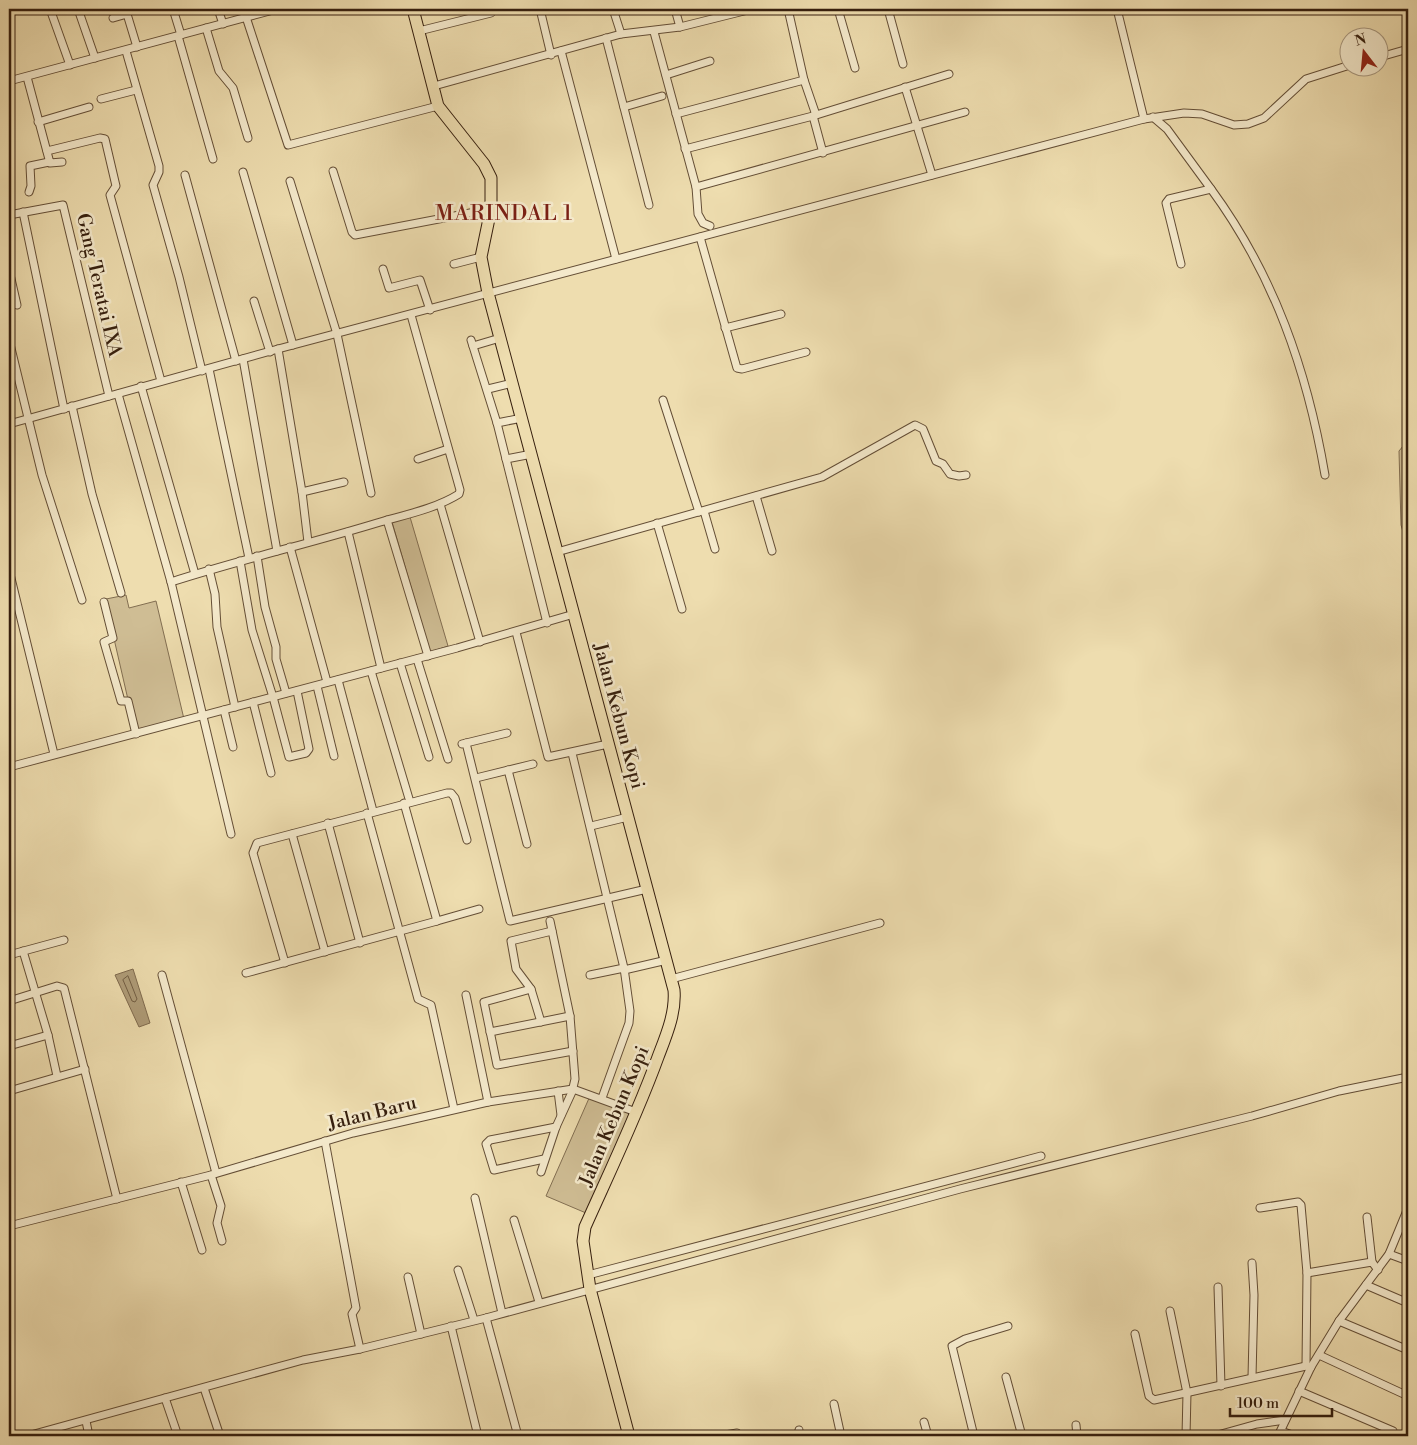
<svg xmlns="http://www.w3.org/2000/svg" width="1417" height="1445" font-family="'Libre Bodoni',serif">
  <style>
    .green { fill: #cfbd94; stroke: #826e51 }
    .water { fill: #af9c78; stroke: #7f6a4e }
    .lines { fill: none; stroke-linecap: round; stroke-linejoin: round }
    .shore { stroke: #725e43; stroke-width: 1 }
    .street-casing { stroke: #644e36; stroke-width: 9 }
    .primary-casing { stroke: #361f0e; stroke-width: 13 }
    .street { stroke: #f4e9cb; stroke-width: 7 }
    .primary { stroke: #eeddaf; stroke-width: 11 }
    .labels { text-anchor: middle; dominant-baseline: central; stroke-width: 5; stroke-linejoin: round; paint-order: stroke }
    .street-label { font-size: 19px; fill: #361f0e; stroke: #f4e9cb }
    .quarter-label { font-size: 21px; letter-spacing: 1px; fill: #7a1f14; stroke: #f4e9cb }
  </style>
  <rect width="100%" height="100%" fill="#eeddaf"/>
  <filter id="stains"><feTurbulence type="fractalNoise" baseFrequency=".004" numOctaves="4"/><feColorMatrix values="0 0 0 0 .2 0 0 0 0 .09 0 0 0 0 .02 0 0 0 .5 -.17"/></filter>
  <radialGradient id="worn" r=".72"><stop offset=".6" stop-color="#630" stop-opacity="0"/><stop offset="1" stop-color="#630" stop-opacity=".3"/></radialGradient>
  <g class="green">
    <path d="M1408 440V549L1401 525 1399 451Z"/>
    <path d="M410 517 448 646 430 652 392 522Z"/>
    <path d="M126 595 129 608 156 601 184 719 135 730 106 604V599Z"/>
    <path d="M590 1096 630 1114 586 1213 546 1196Z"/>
  </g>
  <path class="water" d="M133 969 150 1023 139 1027 115 975Z"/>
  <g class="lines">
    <path class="shore" d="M128 976 137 999 135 1002 132 1001 123 980Z"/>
    <g class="street-casing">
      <g id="street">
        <path d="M50 9 70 65"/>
        <path d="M78 9 95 58"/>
        <path d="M173 9 181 35"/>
        <path d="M218 9 223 24"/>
        <path d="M540 9 551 55"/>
        <path d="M613 9 621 34"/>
        <path d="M675 9 680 27"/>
        <path d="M788 9 804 80 816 115"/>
        <path d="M838 9 855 68"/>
        <path d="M888 9 903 64"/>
        <path d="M1117 9 1144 119"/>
        <path d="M246 17 288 145 438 106"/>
        <path d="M113 18 127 14 137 47"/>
        <path d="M206 28 219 71 233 88 248 138"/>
        <path d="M419 31 491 13"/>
        <path d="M654 32 696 187 698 214 703 223 710 226"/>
        <path d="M178 36 213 159"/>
        <path d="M606 38 649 205"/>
        <path d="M126 51 159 166V172L153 185 179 277 202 371"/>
        <path d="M561 51 616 259"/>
        <path d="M1380 57 1408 49"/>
        <path d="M666 75 710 61"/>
        <path d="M27 77 50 163 62 162"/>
        <path d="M9 81 277 9"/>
        <path d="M434 86 621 34 680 27 752 9"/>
        <path d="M905 87 932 175"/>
        <path d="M101 99 136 90"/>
        <path d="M624 107 662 96"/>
        <path d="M676 114 804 80"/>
        <path d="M813 116 823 153"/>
        <path d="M1153 117 1167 129 1211 189 1169 199 1166 203 1181 264"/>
        <path d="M38 122 89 107"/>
        <path d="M685 149 813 116 949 74"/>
        <path d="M47 151 100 138 105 139 116 186 110 195 161 381"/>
        <path d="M333 171 352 232 355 235 491 209"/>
        <path d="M243 172 293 345"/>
        <path d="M185 175 236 361"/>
        <path d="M290 181 337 334 371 493"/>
        <path d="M696 187 965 112"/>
        <path d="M1211 189C1274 275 1307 370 1325 475"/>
        <path d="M29 192 31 186 30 166 49 162"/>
        <path d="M23 212 64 409"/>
        <path d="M9 215 63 205 109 396"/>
        <path d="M700 237 737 368 742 369 806 352"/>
        <path d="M454 264 481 257"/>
        <path d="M383 269 389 288 420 280 430 310"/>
        <path d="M9 270 17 305"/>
        <path d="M254 301 270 352"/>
        <path d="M725 328 781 314"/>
        <path d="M9 340 42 475 82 600"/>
        <path d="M471 340 497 423 547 623"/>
        <path d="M473 346 500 338"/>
        <path d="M278 349 302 492 308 542"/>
        <path d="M243 359 277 551"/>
        <path d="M209 369 249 558"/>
        <path d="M141 386 195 574"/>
        <path d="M488 389 513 383"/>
        <path d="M118 394 171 582 231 834"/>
        <path d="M663 400 699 512"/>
        <path d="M72 406 92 494 121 593"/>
        <path d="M497 423 522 418"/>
        <path d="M9 424 278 349 1144 119 1184 113 1202 114 1234 125 1248 124 1264 118 1306 79 1350 65"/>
        <path d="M418 459 448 449"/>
        <path d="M506 459 532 454"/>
        <path d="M302 492 344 482"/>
        <path d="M756 496 772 551"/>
        <path d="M440 504 480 642"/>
        <path d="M704 511 715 549"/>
        <path d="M387 520 428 656"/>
        <path d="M657 523 682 609"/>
        <path d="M348 532 381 668"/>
        <path d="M290 547 327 682"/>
        <path d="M557 552 822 477 915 425 923 429 936 461 943 464 950 474 959 476 966 475"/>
        <path d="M257 556 265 607 276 647V659L286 693"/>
        <path d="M240 561 252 630 273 697 289 757 306 753 309 749 297 691"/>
        <path d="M209 569 215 594 217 627 235 707"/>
        <path d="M9 570 54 754"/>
        <path d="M171 582C239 560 308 544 377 523 404 515 435 509 459 494L460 490 411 315"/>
        <path d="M104 602 113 638 104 642 121 701H128L136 734"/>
        <path d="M516 632 548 757 608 744"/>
        <path d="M417 659 448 759"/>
        <path d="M400 663 429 757"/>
        <path d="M371 671 410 802"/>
        <path d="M338 680 373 811"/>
        <path d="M317 686 334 756"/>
        <path d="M253 702 271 773"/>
        <path d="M224 710 233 747"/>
        <path d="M466 743 510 921 647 889"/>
        <path d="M462 744 507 733"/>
        <path d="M572 753 624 968 630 1011 629 1023 602 1098"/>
        <path d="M9 767 457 648 574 614"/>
        <path d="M508 770 527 844"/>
        <path d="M476 778 533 764"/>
        <path d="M367 813 418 999 431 1005 454 1109"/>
        <path d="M328 823 360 943"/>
        <path d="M591 826 628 817"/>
        <path d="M292 834 325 952"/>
        <path d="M437 921 479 909"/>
        <path d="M23 951 48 1035 57 1076"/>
        <path d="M9 955 64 940"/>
        <path d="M285 963 253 853 257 843 447 793H451L455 798 467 840"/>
        <path d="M624 970 667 960"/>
        <path d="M246 973 437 921 404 803"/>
        <path d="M162 975 216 1173"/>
        <path d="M590 975 624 968"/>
        <path d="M671 979 880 923"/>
        <path d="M531 989 484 1002 497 1065 573 1051"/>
        <path d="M466 995 488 1102"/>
        <path d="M9 1001 57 986 64 988 117 1199"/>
        <path d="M541 1022 531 989 516 969 511 941 552 931"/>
        <path d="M490 1032 570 1016"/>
        <path d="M9 1046 48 1035"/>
        <path d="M9 1091 85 1069"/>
        <path d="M558 1091 561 1115"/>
        <path d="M325 1141 356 1308 352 1314 360 1349"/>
        <path d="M544 1159 494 1170 486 1144 490 1140 556 1127"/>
        <path d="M541 1172 556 1127 572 1092 575 1079 570 1016 550 921"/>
        <path d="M211 1175 221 1206 217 1223 222 1241"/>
        <path d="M181 1182 202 1250"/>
        <path d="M475 1198 502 1313"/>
        <path d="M1260 1208 1298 1202 1301 1205 1307 1273 1306 1366"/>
        <path d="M1367 1217 1372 1262"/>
        <path d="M514 1220 539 1302"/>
        <path d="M9 1226 211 1175 353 1133 488 1102 573 1089 636 1112"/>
        <path d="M1389 1254 1408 1261"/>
        <path d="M1252 1263 1254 1295 1252 1377"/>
        <path d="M458 1270 474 1320"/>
        <path d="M1307 1273 1372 1262 1378 1270"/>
        <path d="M588 1275 1041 1156"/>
        <path d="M408 1277 421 1334"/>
        <path d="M1366 1285 1408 1303"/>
        <path d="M1218 1287 1221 1386"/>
        <path d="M1170 1311 1187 1393 1186 1436"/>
        <path d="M486 1318 518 1436"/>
        <path d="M1339 1321 1408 1350"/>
        <path d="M451 1326 478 1436"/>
        <path d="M1135 1334 1149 1396 1154 1400 1306 1366 1311 1367"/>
        <path d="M1319 1355 1408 1396"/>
        <path d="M1006 1377 1022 1436"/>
        <path d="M204 1388 220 1436"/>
        <path d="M1299 1391 1393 1431"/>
        <path d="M165 1398 178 1436"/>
        <path d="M834 1404 841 1436"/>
        <path d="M86 1421 89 1436"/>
        <path d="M924 1422 928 1436"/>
        <path d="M1076 1425 1077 1436"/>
        <path d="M1281 1431 1295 1436"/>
        <path d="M27 1436 303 1360 360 1349 486 1318 960 1189 1252 1116 1339 1091 1408 1077"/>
        <path d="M719 1436 737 1433"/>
        <path d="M798 1436 799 1430"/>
        <path d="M974 1436 952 1346 965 1339 1008 1326"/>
        <path d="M1214 1436 1257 1424 1285 1420"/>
        <path d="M1278 1436 1311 1367 1339 1321 1389 1254 1408 1208"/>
      </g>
    </g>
    <g class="primary-casing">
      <path id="primary" d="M413 9 438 106 484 164 491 178V209L481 257 488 293 674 990C676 1013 666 1036 658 1057 637 1115 610 1171 585 1227L583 1241 590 1289 629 1436"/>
    </g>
    <use href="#street" class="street"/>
    <use href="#primary" class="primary"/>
  </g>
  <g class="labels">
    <g class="street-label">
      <text transform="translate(99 285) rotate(77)">Gang Teratai IXA</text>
      <text transform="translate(619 716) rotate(75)">Jalan Kebun Kopi</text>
      <text transform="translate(372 1113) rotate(-14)">Jalan Baru</text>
      <text transform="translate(614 1116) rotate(-67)">Jalan Kebun Kopi</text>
    </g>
    <g class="quarter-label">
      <text x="504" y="214">MARINDAL 1</text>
    </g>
  </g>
  <rect width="1417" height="1445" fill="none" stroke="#eeddaf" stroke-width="30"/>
  <rect x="10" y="10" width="1397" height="1425" fill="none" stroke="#361f0e" stroke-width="2.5"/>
  <rect x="15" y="15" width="1387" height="1415" fill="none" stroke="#361f0e"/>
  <g transform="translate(1364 52) rotate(344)"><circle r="24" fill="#f4e9cb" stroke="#a8987f"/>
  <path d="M0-4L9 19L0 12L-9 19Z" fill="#8f2418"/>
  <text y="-8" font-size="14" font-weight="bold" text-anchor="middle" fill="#361f0e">N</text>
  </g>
  <path d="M1230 1408v8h102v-8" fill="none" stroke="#361f0e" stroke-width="2.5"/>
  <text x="1237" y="1408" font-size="15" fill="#361f0e" stroke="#f4e9cb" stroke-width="4" paint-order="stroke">100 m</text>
  <rect width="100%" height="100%" filter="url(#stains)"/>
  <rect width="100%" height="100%" fill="url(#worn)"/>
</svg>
